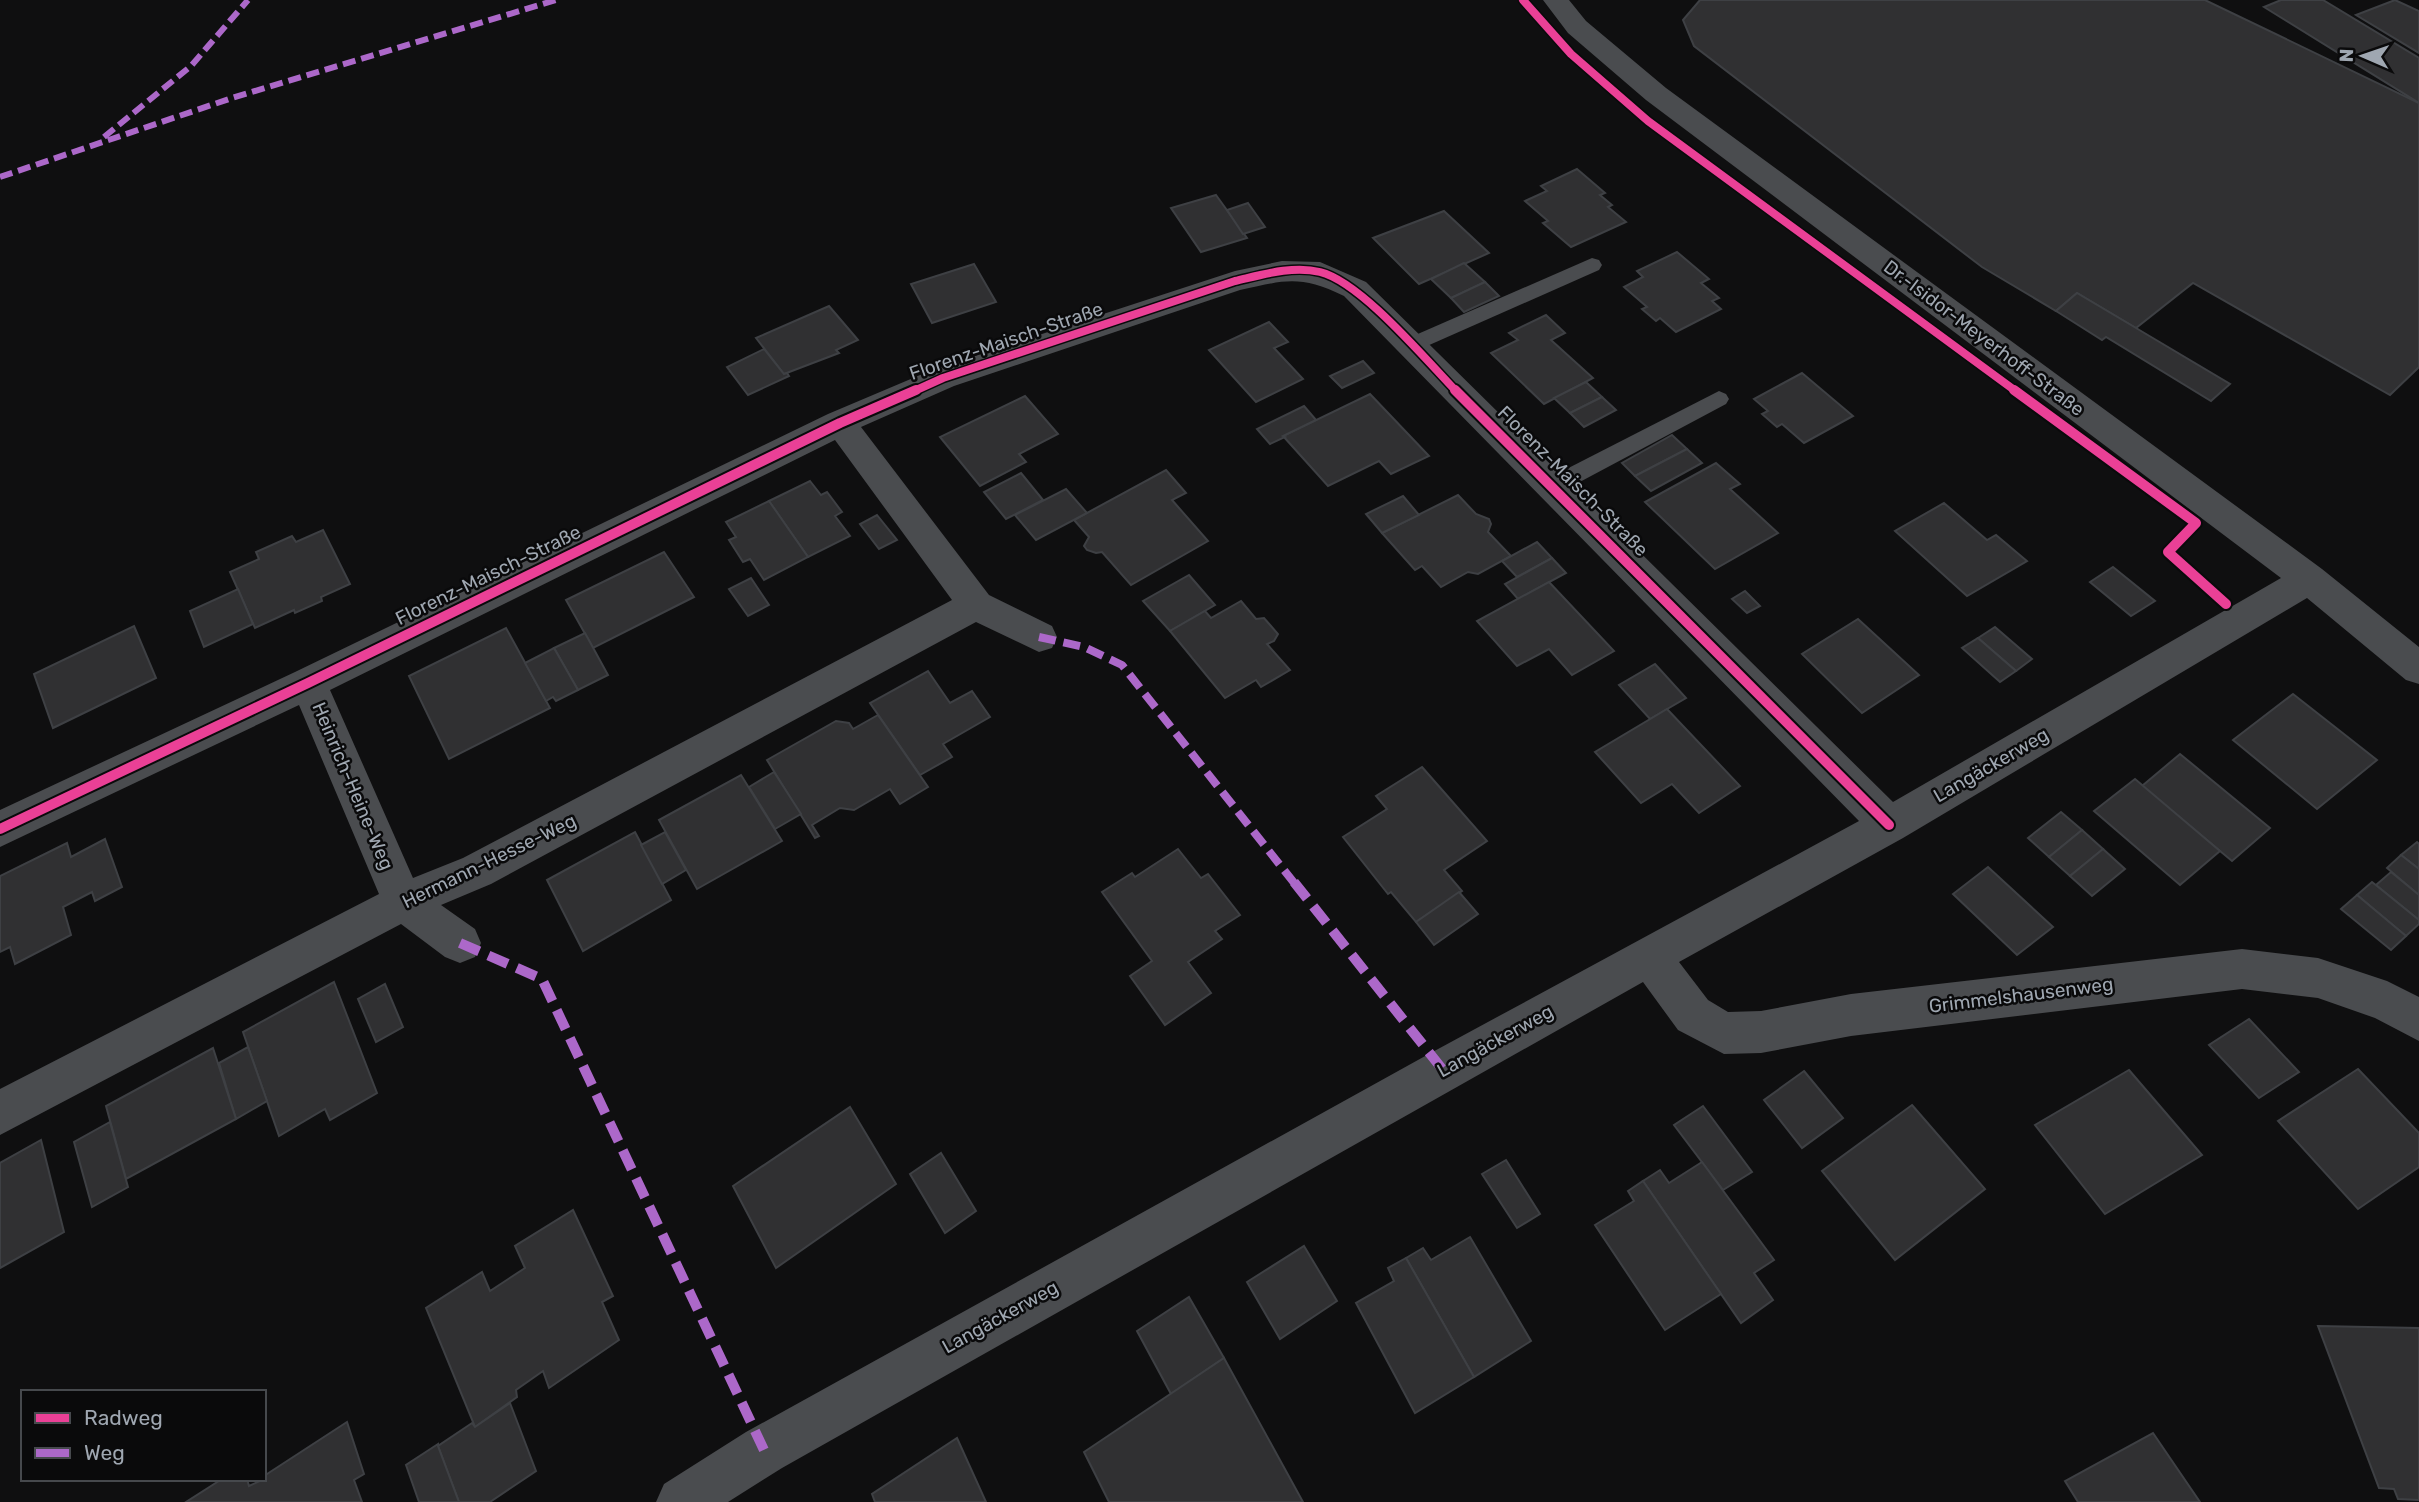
<svg xmlns="http://www.w3.org/2000/svg" width="2419" height="1502" font-family="Rubik,sans-serif">
  <style>
    .building { fill: #303032; stroke: #3e4044; stroke-width: 2 }
    .lines { fill: none; stroke-linecap: round; stroke-linejoin: round }
    .lane { fill: #4a4c4f; fill-rule: evenodd }
    .street { fill: #4a4c4f; fill-rule: evenodd }
    .quiet-far2 { stroke: #ac68c9; stroke-width: 6; stroke-dasharray: 13 6; stroke-linecap: butt }
    .quiet-far1 { stroke: #ac68c9; stroke-width: 8; stroke-dasharray: 17 8; stroke-linecap: butt }
    .quiet { stroke: #ac68c9; stroke-width: 10; stroke-dasharray: 21 10; stroke-linecap: butt }
    .cycleway-far1-casing { stroke: #0a0a0b; stroke-width: 11 }
    .cycleway-casing { stroke: #0a0a0b; stroke-width: 14 }
    .cycleway-far1 { stroke: #ea4096; stroke-width: 8 }
    .cycleway { stroke: #ea4096; stroke-width: 10 }
    .labels { text-anchor: middle; dominant-baseline: central; stroke-width: 5; stroke-linejoin: round; paint-order: stroke }
    .street-label { font-size: 19px; fill: #9fa7b1; stroke: #0a0a0b }
  </style>
  <rect width="100%" height="100%" fill="#0f0f10"/>
  <g class="building">
    <path d="M1700 0H2205L2419 103V367L2390 395 2193 283 2136 328 2077 293 2056 311 1982 267 1694 46 1683 20Z"/>
    <path d="M2281 0H2323L2419 58V103L2264 7Z"/>
    <path d="M2395 0 2419 11V53L2356 15Z"/>
    <path d="M1577 169 1605 193 1600 195 1612 205 1608 207 1626 222 1571 247 1543 223 1548 221 1525 201 1547 191 1541 186Z"/>
    <path d="M1216 195 1247 238 1201 252 1171 208Z"/>
    <path d="M1248 203 1265 227 1243 234 1227 210Z"/>
    <path d="M1444 211 1489 253 1419 284 1373 238Z"/>
    <path d="M1677 252 1709 279 1701 283 1719 298 1712 301 1721 309 1676 332 1660 318 1656 321 1642 309 1647 307 1624 287 1643 277 1637 271Z"/>
    <path d="M1464 263 1485 282 1451 298 1431 279Z"/>
    <path d="M974 264 996 302 932 323 911 284Z"/>
    <path d="M1485 282 1499 296 1464 312 1451 298Z"/>
    <path d="M2077 293 2136 328 2230 384 2211 401 2106 337 2102 340 2056 311Z"/>
    <path d="M829 306 858 340 836 350 839 353 784 374 756 338Z"/>
    <path d="M1546 315 1565 333 1551 340 1593 378 1544 404 1491 353 1518 340 1509 333Z"/>
    <path d="M1269 322 1288 342 1274 348 1303 379 1256 402 1209 350Z"/>
    <path d="M764 349 784 374 787 373 789 376 748 395 727 367Z"/>
    <path d="M1363 361 1374 373 1342 388 1330 376Z"/>
    <path d="M1802 373 1853 416 1804 443 1782 424 1777 427 1762 414 1768 411 1754 399Z"/>
    <path d="M1586 382 1602 397 1570 413 1554 398Z"/>
    <path d="M1370 394 1429 456 1391 474 1379 461 1328 486 1283 436Z"/>
    <path d="M1025 396 1058 434 1019 454 1026 462 980 486 940 437Z"/>
    <path d="M1602 397 1616 410 1584 427 1570 413Z"/>
    <path d="M1304 406 1316 420 1283 436 1285 437 1270 444 1257 429Z"/>
    <path d="M1672 435 1687 449 1635 476 1622 463Z"/>
    <path d="M1687 449 1702 463 1651 491 1635 476Z"/>
    <path d="M1716 463 1740 484 1730 489 1778 533 1715 569 1645 502Z"/>
    <path d="M1166 470 1186 493 1172 500 1208 541 1131 585 1102 552 1096 553 1087 550 1084 546 1089 537 1074 520Z"/>
    <path d="M1021 473 1043 500 1006 519 984 492Z"/>
    <path d="M810 481 821 495 827 492 842 512 835 516 850 536 808 557 769 501Z"/>
    <path d="M1066 489 1087 513 1036 540 1015 515Z"/>
    <path d="M1458 495 1476 514 1489 519 1491 524 1488 532 1511 556 1478 574 1468 572 1441 587 1422 566 1415 570 1382 533Z"/>
    <path d="M1403 496 1419 515 1382 533 1366 514Z"/>
    <path d="M769 501 808 557 764 580 750 559 743 562 729 540 736 537 726 522Z"/>
    <path d="M1944 503 1987 540 1996 535 2027 561 1967 596 1895 531Z"/>
    <path d="M877 515 897 540 879 549 860 524Z"/>
    <path d="M323 530 350 584 321 597 322 601 295 613 294 610 255 628 230 572 259 559 256 552 292 536 296 542Z"/>
    <path d="M1537 542 1552 558 1517 577 1502 561Z"/>
    <path d="M664 552 694 597 593 648 566 600Z"/>
    <path d="M1552 558 1566 573 1518 599 1505 584Z"/>
    <path d="M2113 567 2155 601 2131 616 2090 582Z"/>
    <path d="M1189 575 1215 605 1170 631 1143 601Z"/>
    <path d="M751 578 769 605 748 616 729 589Z"/>
    <path d="M1549 582 1614 651 1572 675 1549 649 1517 666 1477 621Z"/>
    <path d="M238 589 253 624 204 647 190 611Z"/>
    <path d="M1745 591 1760 606 1747 613 1732 599Z"/>
    <path d="M1241 601 1256 619 1264 618 1278 634 1274 641 1267 644 1290 670 1261 687 1256 680 1225 698 1170 631 1205 611 1211 618Z"/>
    <path d="M1858 619 1919 675 1862 713 1802 654Z"/>
    <path d="M134 626 156 678 53 728 34 674Z"/>
    <path d="M1995 627 2032 659 2016 671 1978 638Z"/>
    <path d="M506 628 550 708 449 759 409 676Z"/>
    <path d="M585 633 608 675 578 690 554 648Z"/>
    <path d="M1978 638 2016 671 2000 682 1962 648Z"/>
    <path d="M554 648 578 690 556 701 553 697 546 701 525 663Z"/>
    <path d="M1655 664 1686 698 1650 719 1619 685Z"/>
    <path d="M928 671 950 703 972 691 990 717 943 744 952 757 920 775 870 703Z"/>
    <path d="M2293 694 2377 760 2317 809 2233 740Z"/>
    <path d="M1667 709 1740 786 1699 813 1672 784 1641 803 1595 752Z"/>
    <path d="M878 715 928 787 900 804 890 789 854 810 840 808 812 825 819 836 815 838 767 760 836 721 849 723 853 729Z"/>
    <path d="M2180 754 2270 828 2232 861 2142 786Z"/>
    <path d="M1422 767 1487 841 1444 870 1462 891 1416 922 1391 892 1388 894 1343 837 1387 809 1376 796Z"/>
    <path d="M774 772 801 814 775 829 749 787Z"/>
    <path d="M741 775 782 841 697 889 659 820Z"/>
    <path d="M2135 779 2220 851 2180 885 2094 811Z"/>
    <path d="M2061 812 2082 830 2049 857 2028 838Z"/>
    <path d="M2082 830 2103 849 2070 876 2049 857Z"/>
    <path d="M635 832 671 900 583 951 547 880Z"/>
    <path d="M665 832 686 870 662 884 641 845Z"/>
    <path d="M105 839 122 887 95 901 92 892 63 907 71 935 15 964 10 947 0 952V876L67 843 71 857Z"/>
    <path d="M2417 842 2419 844V869L2401 855Z"/>
    <path d="M1178 849 1201 878 1208 874 1240 915 1215 931 1222 939 1188 962 1211 993 1165 1025 1130 976 1152 961 1102 892 1132 873 1135 877Z"/>
    <path d="M2103 849 2125 869 2092 896 2070 876Z"/>
    <path d="M2401 855 2419 869V895L2387 868Z"/>
    <path d="M1988 867 2053 927 2017 955 1953 894Z"/>
    <path d="M2391 872 2419 895V920L2376 885Z"/>
    <path d="M2372 882 2419 920V924L2406 936 2357 895Z"/>
    <path d="M1459 892 1478 914 1434 945 1416 922Z"/>
    <path d="M2357 895 2406 936 2391 950 2341 909Z"/>
    <path d="M334 982 377 1093 330 1120 325 1109 279 1136 243 1032Z"/>
    <path d="M385 984 403 1027 376 1042 358 999Z"/>
    <path d="M2249 1019 2299 1072 2259 1098 2209 1045Z"/>
    <path d="M248 1047 267 1101 236 1119 219 1063Z"/>
    <path d="M213 1048 236 1119 126 1179 106 1106Z"/>
    <path d="M2358 1069 2419 1133V1167L2358 1209 2278 1121Z"/>
    <path d="M2129 1070 2202 1155 2105 1214 2035 1125Z"/>
    <path d="M1804 1071 1843 1118 1802 1148 1764 1100Z"/>
    <path d="M1912 1105 1985 1189 1895 1260 1822 1171Z"/>
    <path d="M1703 1106 1752 1172 1723 1190 1674 1125Z"/>
    <path d="M850 1107 896 1184 776 1268 733 1186Z"/>
    <path d="M110 1122 128 1187 92 1207 74 1142Z"/>
    <path d="M41 1140 64 1232 0 1268V1163Z"/>
    <path d="M941 1153 976 1211 945 1233 910 1174Z"/>
    <path d="M1506 1160 1540 1214 1517 1228 1482 1174Z"/>
    <path d="M1702 1162 1774 1260 1754 1273 1773 1300 1741 1323 1643 1181 1660 1170 1669 1183Z"/>
    <path d="M1643 1181 1721 1294 1665 1330 1595 1225 1634 1201 1628 1191Z"/>
    <path d="M573 1210 613 1296 602 1302 619 1340 549 1388 543 1371 516 1390 517 1397 475 1427 426 1308 482 1272 490 1291 525 1268 515 1246Z"/>
    <path d="M1470 1237 1531 1341 1474 1377 1406 1258 1423 1248 1431 1260Z"/>
    <path d="M1304 1246 1337 1301 1280 1339 1247 1282Z"/>
    <path d="M1406 1258 1474 1377 1415 1413 1356 1303 1394 1281 1388 1268Z"/>
    <path d="M1189 1297 1224 1358 1171 1394 1137 1331Z"/>
    <path d="M2318 1326 2419 1328V1500L2398 1499 2394 1489 2379 1488Z"/>
    <path d="M1224 1358 1303 1502H1109L1084 1452Z"/>
    <path d="M510 1403 536 1471 490 1502H459L438 1446 472 1423 475 1427Z"/>
    <path d="M347 1422 364 1474 354 1480 362 1502H186L222 1479H247L249 1486 264 1479V1476Z"/>
    <path d="M2153 1433 2200 1502H2078L2065 1481Z"/>
    <path d="M957 1438 986 1502H875L872 1494Z"/>
    <path d="M438 1444V1446L459 1502H419L406 1465Z"/>
  </g>
  <g class="lines">
    <g class="lane">
      <path d="M1592 258 1599 260 1602 265 1599 270 1418 350H1404L1401 345 1404 340Z"/>
      <path d="M1719 391 1726 394 1729 399 1726 404 1561 492 1553 494 1545 492 1542 486 1545 480Z"/>
    </g>
    <path class="street" d="M1543 0H1569L1586 21 1666 88 2322 569 2419 647V684L2406 680 2307 598 1903 838 1679 962 1708 1000 1728 1012 1761 1011 1851 994 2242 949 2318 958 2387 981 2419 997V1041L2375 1018 2318 998 2242 989 1851 1036 1761 1053 1724 1054 1678 1030 1643 982 782 1468 728 1502H656L664 1484 746 1432 1427 1055 1859 821 1344 296C1300 275 1286 280 1240 290L954 386 861 427 989 595 1052 626 1057 637 1052 648 1039 652 976 622 491 884 441 905 475 929 481 943 475 957 460 963 445 957 401 924 0 1135V1089L379 894 299 705 0 847V810L295 672 828 414 932 370 1235 271 1282 261 1320 262 1366 282 1893 802 2281 578 1646 100 1568 33ZM835 440 952 600 463 858 413 878 330 690Z"/>
    <g class="quiet-far2">
      <path d="M104 137 191 66 248 0"/>
      <path d="M0 177 232 98 556 0"/>
    </g>
    <path class="quiet-far1" d="M1039 637 1084 647 1122 665 1295 884"/>
    <g class="quiet">
      <path d="M1294 882 1443 1070"/>
      <path d="M460 943 542 979 764 1450"/>
    </g>
    <g class="cycleway-far1-casing">
      <g id="cycleway-far1">
        <path d="M1523 0 1571 54 1648 121 2017 392"/>
        <path d="M912 392 943 378 1235 281C1261 275 1293 265 1320 272 1361 282 1426 360 1457 392"/>
      </g>
    </g>
    <g class="cycleway-casing">
      <g id="cycleway">
        <path d="M1455 390 1889 825"/>
        <path d="M2014 390 2196 523 2168 552 2226 604"/>
        <path d="M0 829 308 683 840 423 916 390"/>
      </g>
    </g>
    <use href="#cycleway-far1" class="cycleway-far1"/>
    <use href="#cycleway" class="cycleway"/>
  </g>
  <g class="labels">
    <g class="street-label">
      <text transform="translate(1984 338) rotate(37)">Dr.-Isidor-Meyerhoff-Straße</text>
      <text transform="translate(1006 341) rotate(-19)">Florenz-Maisch-Straße</text>
      <text transform="translate(1573 481) rotate(45)">Florenz-Maisch-Straße</text>
      <text transform="translate(488 575) rotate(-26)">Florenz-Maisch-Straße</text>
      <text transform="translate(1991 765) rotate(-30)">Langäckerweg</text>
      <text transform="translate(353 786) rotate(67)">Heinrich-Heine-Weg</text>
      <text transform="translate(489 861) rotate(-26)">Hermann-Hesse-Weg</text>
      <text transform="translate(2021 995) rotate(-7)">Grimmelshausenweg</text>
      <text transform="translate(1495 1041) rotate(-29)">Langäckerweg</text>
      <text transform="translate(1000 1317) rotate(-29)">Langäckerweg</text>
    </g>
  </g>
  <rect x="21" y="1390" width="245" height="91" fill="#0a0a0b" stroke="#46494d" stroke-width="2"/>
  <rect x="35" y="1413" width="35" height="10" fill="#ea4096" stroke="#46494d" stroke-width="2"/>
  <text x="84" y="1425" font-size="21" fill="#9fa7b1">Radweg</text>
  <rect x="35" y="1448" width="35" height="10" fill="#ac68c9" stroke="#46494d" stroke-width="2"/>
  <text x="84" y="1460" font-size="21" fill="#9fa7b1">Weg</text>
  <g transform="translate(2363 56) rotate(272)" stroke="#0a0a0b" stroke-width="5" paint-order="stroke">
  <path d="M0-5L12 26L0 18L-12 26Z" fill="#9fa7b1"/>
  <text y="-10" font-size="19" font-weight="bold" text-anchor="middle" fill="#9fa7b1">N</text>
  </g>
</svg>
